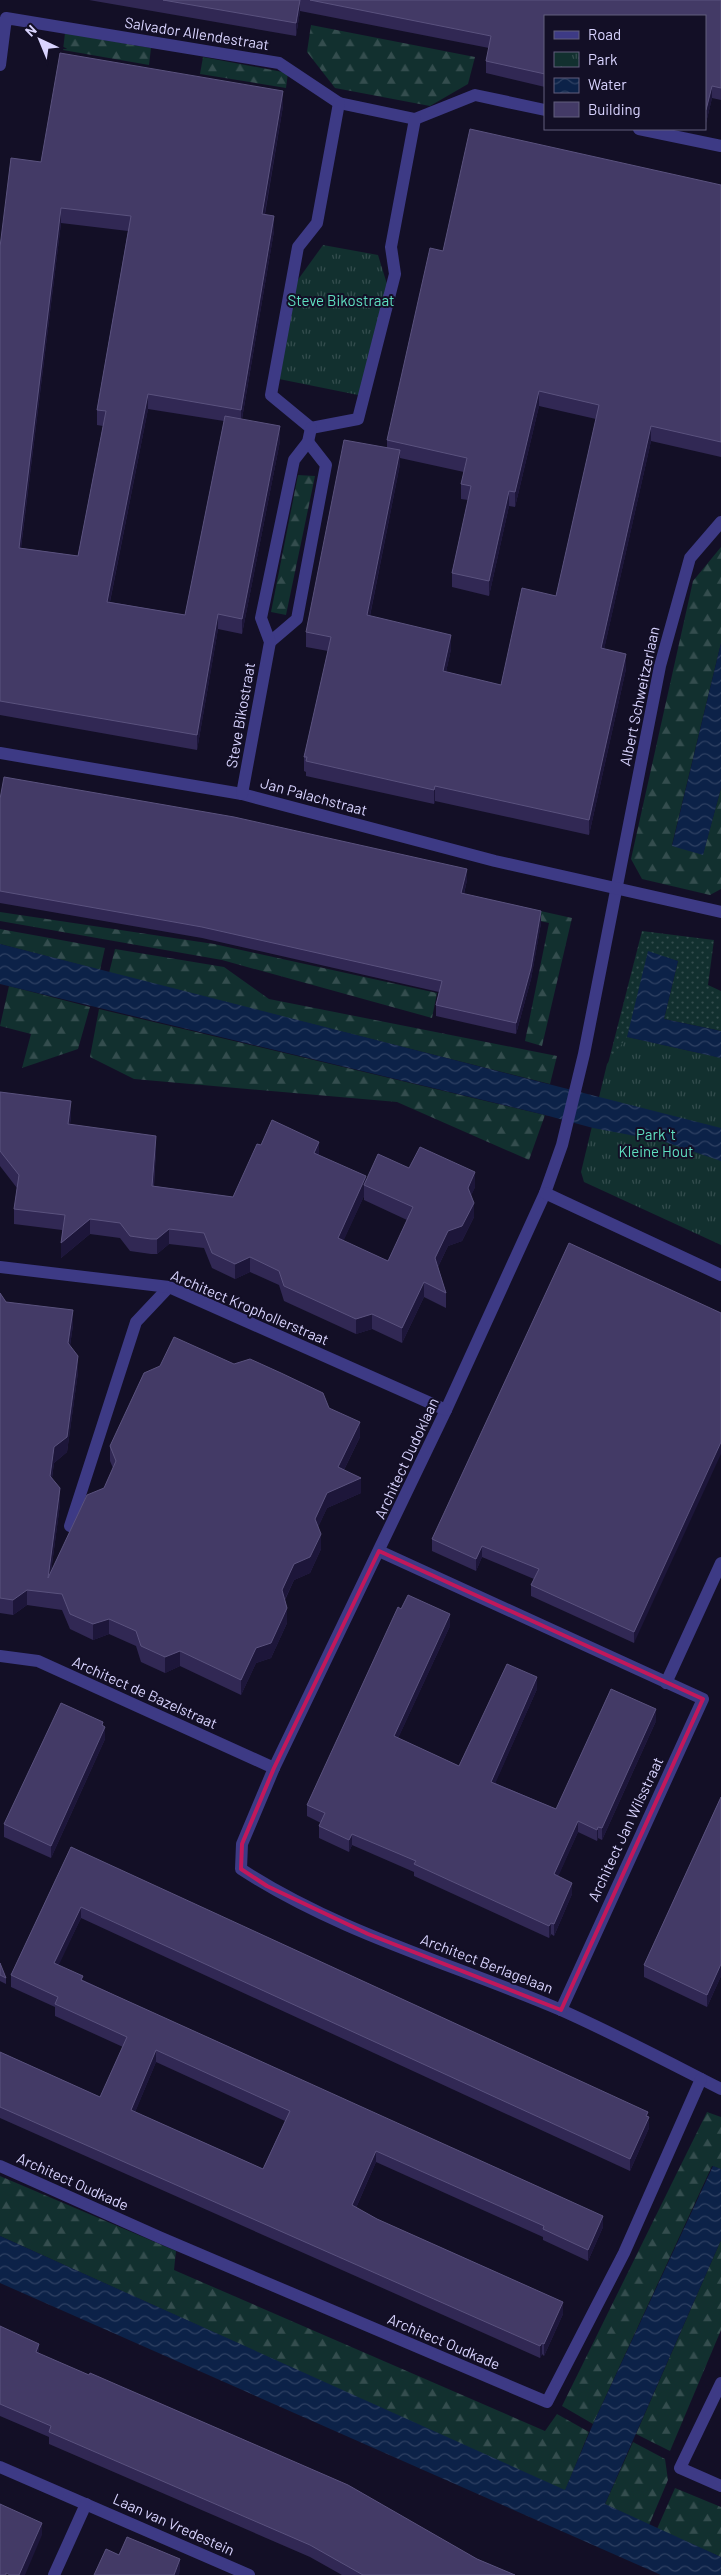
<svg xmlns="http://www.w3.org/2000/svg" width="721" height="2575" font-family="Barlow,sans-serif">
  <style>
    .grass { fill: url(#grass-dots) }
    .forest { fill: url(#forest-firs) }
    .park { fill: url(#park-tufts) }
    .water { fill: url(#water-waves) }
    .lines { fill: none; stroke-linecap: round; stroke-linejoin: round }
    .lane { stroke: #3d3a85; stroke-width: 12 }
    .street { stroke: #3d3a85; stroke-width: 12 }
    .wall { fill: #312854; fill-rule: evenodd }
    .shaded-wall { fill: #1d163a }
    .building { fill: #433a66; stroke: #5a527e; fill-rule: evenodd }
    .marked { fill: none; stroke: #c2185b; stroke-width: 4; stroke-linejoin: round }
    .labels { text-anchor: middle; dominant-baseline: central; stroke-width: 4; stroke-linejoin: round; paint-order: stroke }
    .street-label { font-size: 15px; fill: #d9d4ff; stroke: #130f26 }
    .park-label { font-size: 15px; fill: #5fe0c0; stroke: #130f26 }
  </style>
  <defs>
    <pattern id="grass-dots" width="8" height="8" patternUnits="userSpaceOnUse" patternTransform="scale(1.25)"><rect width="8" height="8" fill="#12302f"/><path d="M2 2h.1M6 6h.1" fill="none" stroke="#344d4e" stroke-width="1.8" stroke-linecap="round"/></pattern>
    <pattern id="forest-firs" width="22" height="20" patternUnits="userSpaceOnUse" patternTransform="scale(1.25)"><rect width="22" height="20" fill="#12302f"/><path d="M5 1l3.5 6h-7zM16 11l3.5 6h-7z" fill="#344d4e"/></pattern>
    <pattern id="park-tufts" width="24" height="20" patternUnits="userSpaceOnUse" patternTransform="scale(1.25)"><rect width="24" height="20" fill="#12302f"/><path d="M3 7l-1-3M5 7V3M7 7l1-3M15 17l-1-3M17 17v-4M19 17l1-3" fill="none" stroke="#344d4e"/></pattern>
    <pattern id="water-waves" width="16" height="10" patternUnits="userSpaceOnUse" patternTransform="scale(1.25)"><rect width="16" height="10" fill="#0c2248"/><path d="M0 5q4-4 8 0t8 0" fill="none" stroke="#2f4163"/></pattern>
  </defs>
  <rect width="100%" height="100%" fill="#130f26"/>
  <path class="grass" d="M642 931 714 940 708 985 721 991V1031L664 1019 678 961 661 956 627 1037 721 1058 599 1099Z"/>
  <g class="forest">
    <path d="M311 25 475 57 468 84 430 106 335 88 307 52Z"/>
    <path d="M65 33 151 48 149 65 63 50Z"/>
    <path d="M203 57 288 73 286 88 200 74Z"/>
    <path d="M298 475 315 476 286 615 271 612Z"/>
    <path d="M721 547V643L672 845 703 854 721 788V889L710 895 642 879 631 859 693 581Z"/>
    <path d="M487 899 572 918 542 1046 525 1041 549 923 483 908Z"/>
    <path d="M0 912 214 944 437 993 432 1018 222 960 0 921Z"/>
    <path d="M0 929 105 948 100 970 0 944Z"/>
    <path d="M115 949 224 967 269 999 557 1056 550 1084 109 973Z"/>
    <path d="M9 986 90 1007 78 1049 22 1068 31 1034 0 1026Z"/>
    <path d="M99 1009 545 1115 529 1160 397 1102 134 1079 90 1057Z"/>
    <path d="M707 2112 721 2117V2169L712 2166 593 2424 562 2406Z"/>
    <path d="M0 2176 176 2251 174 2270 545 2431 557 2414 589 2432 565 2491 0 2236Z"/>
    <path d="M721 2240V2330L670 2451 636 2434Z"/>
    <path d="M633 2442 665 2459 668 2480 649 2525 605 2504Z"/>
    <path d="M675 2488 721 2507V2557L657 2529Z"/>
  </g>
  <g class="park">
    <path d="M323 245 378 255 391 297 368 397 279 379 297 281Z"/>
    <path d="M627 1037 721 1058V1245L584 1182 581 1172 607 1064Z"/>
  </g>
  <g class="water">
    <path d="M721 643V788L703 855 672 846Z"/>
    <path d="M0 944 721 1128V1161L662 1141 593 1128 545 1115 0 984Z"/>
    <path d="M648 951 678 961 664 1019 721 1031V1058L627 1037Z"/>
    <path d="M713 2166 721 2169V2240L605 2504 721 2557V2575H661L0 2283V2236L565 2490 593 2424Z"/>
  </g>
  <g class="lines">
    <path class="lane" d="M70 1526 136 1322 169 1287"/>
    <g class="street">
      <path d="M0 65 6 18 279 63 339 103 415 119 475 95 545 110"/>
      <path d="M639 129 721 146"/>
      <path d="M311 428 358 419 395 274 391 247 415 119"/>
      <path d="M311 428 271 395 298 247 317 223 339 103"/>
      <path d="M721 522 690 558 660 666 584 1054 562 1145 545 1193 446 1410 274 1768 242 1844 241 1869C339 1933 454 1964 561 2010 615 2034 668 2062 721 2089"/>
      <path d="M270 642 297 619 326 465 308 442"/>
      <path d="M0 753 242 794 495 861 721 912"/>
      <path d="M242 794 270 642 261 618 294 460 308 442 311 428"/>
      <path d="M545 1193 721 1275"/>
      <path d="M0 1267 169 1287 446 1410"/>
      <path d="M379 1551 703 1699 561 2010"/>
      <path d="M0 1656 38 1661 274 1768"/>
      <path d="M666 1683 721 1563"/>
      <path d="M0 2166 159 2237 547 2402 624 2253 701 2079"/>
      <path d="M721 2383 680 2468 721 2486"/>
      <path d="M0 2467 249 2575"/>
      <path d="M54 2575 86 2504"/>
    </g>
  </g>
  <g class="wall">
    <path d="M89 0H721V100L712 98 706 123 705 122V16H545V87L486 73V61L489 48 300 11 296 36Z"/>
    <path d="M283 106 265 214 274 231 242 419 280 441 242 634 218 629 197 750 0 715V247L41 162ZM61 223 128 231 97 410V425L103 426 78 556 21 548ZM148 409 224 421 185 615 110 602Z"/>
    <path d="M721 185V457L651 441 604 649 626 669 589 835 435 801 434 804 306 776V772L304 771V757L328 651 306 647V632L387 447V440L443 251ZM539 406 596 419 556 596 501 685 446 672 451 649 370 616 400 464V458L464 472 461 484V499L468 500 452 573V587L489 596 509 506 515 507Z"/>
    <path d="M0 799 467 880 464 894 541 923 531 979 516 1034 436 1016V1005L439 992 202 938 0 903Z"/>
    <path d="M0 1092 71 1116 70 1124 156 1151 154 1186 233 1197 261 1145 319 1155 366 1181 409 1168 475 1187 471 1195 474 1217 462 1241 448 1246 438 1267 446 1293V1308L424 1297 402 1343 372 1329 356 1334 284 1301 279 1285 250 1272 235 1279 212 1268 204 1248 169 1244 157 1254H151L130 1251 120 1238 90 1234 61 1258 62 1230 14 1224V1209L17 1188 0 1166ZM364 1196V1200L407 1220 388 1261 343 1241Z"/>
    <path d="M0 1293 6 1302 73 1325 70 1346 78 1372 67 1452 54 1463 52 1478 60 1504 51 1572 104 1488 113 1468 110 1461V1446L329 1408 360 1437 344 1470 361 1493 327 1508 318 1527 321 1549 310 1573 294 1580 285 1600 287 1623 271 1658 256 1663 241 1695 180 1666 165 1673 141 1662 136 1646 109 1634 93 1640 70 1629 62 1610 27 1605 13 1615 0 1613Z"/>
    <path d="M721 1313 634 1643 531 1596V1585L534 1579 482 1557 476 1571 432 1551V1539Z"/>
    <path d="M450 1626 398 1738 459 1766 537 1689 495 1783 556 1809 656 1721 602 1840 598 1838 597 1841 578 1832 558 1876 572 1894 554 1936 551 1934 549 1938 414 1876V1872L352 1845 349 1852 319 1838V1826L321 1823 307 1816V1805Z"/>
    <path d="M103 1726 105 1739 51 1858 4 1837V1824Z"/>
    <path d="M721 1797V1976L707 2007 644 1977V1965Z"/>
    <path d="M71 1847 648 2117 649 2128 630 2171 81 1918 58 1965 83 1980 603 2227 588 2261 543 2240V2237L376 2162 356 2208 377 2219 563 2314 544 2356 542 2354 540 2358 0 2118V2052L100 2097 123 2047 55 2016V2007L11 1987V1975ZM156 2062 285 2121 263 2169 135 2112Z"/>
    <path d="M0 1963 6 1978V1984L0 1981Z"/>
    <path d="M0 2326 39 2354 477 2559 515 2575H342L310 2557 49 2444V2437L0 2416Z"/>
  </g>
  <g class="shaded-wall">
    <path d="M300 0V11L296 36V23Z"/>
    <path d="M712 86V98L706 123V110Z"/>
    <path d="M283 91V106L262 229V214Z"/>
    <path d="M61 208V223L19 562V548Z"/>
    <path d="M274 216V231L241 424V410Z"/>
    <path d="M539 391V406L515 507V492Z"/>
    <path d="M148 394V409L107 616V602Z"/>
    <path d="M280 426V441L242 634V619Z"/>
    <path d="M651 426V441L601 663V648Z"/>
    <path d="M400 450V464L367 630V615Z"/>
    <path d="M509 491V506L489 596V581Z"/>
    <path d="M218 614V629L197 750V735Z"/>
    <path d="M451 635V649L443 686V671Z"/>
    <path d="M626 654V669L589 835V820Z"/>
    <path d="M435 786V801L434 804V790Z"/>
    <path d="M467 869V880L461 905V893Z"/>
    <path d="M541 911V923L531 979 516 1034V1023Z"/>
    <path d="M71 1101V1116L68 1139V1124Z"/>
    <path d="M156 1136V1151L152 1201V1186Z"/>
    <path d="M319 1142V1157L314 1153Z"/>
    <path d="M475 1172V1187L468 1203V1188Z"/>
    <path d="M366 1176V1186L364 1185V1196L338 1253V1238Z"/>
    <path d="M474 1203V1217L462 1241 448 1246 435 1273V1258L448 1231Z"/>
    <path d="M90 1219V1234L61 1258V1243Z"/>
    <path d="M169 1229V1244L157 1254V1239Z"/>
    <path d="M250 1257V1272L235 1279V1264Z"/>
    <path d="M424 1282V1297L402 1343V1328Z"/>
    <path d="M73 1310V1325L68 1359V1343Z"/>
    <path d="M372 1314V1329L356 1334V1319Z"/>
    <path d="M78 1356V1372L67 1452 54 1463 50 1491V1476L54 1447Z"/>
    <path d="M360 1422V1437L338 1482V1467Z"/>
    <path d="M721 1442V1454L634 1643V1632Z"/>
    <path d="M361 1478V1493L327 1508 315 1534V1519L327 1493Z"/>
    <path d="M60 1488V1504L48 1594V1578Z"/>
    <path d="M321 1534V1549L310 1573 294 1580 282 1605V1590L294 1564Z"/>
    <path d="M482 1546V1557L476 1571V1559Z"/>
    <path d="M27 1590V1605L13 1615V1600Z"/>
    <path d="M287 1608V1623L271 1658 256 1663 241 1695V1680L256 1648Z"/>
    <path d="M450 1614V1626L394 1747V1736Z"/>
    <path d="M109 1619V1634L93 1640V1624Z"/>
    <path d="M180 1651V1666L165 1673V1657Z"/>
    <path d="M537 1677V1689L491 1793V1782Z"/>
    <path d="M656 1709V1721L602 1840V1828Z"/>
    <path d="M103 1722V1732L105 1727V1739L51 1858V1846Z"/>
    <path d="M578 1821V1832L554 1886V1874Z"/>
    <path d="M598 1827V1838L597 1841V1830Z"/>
    <path d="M352 1834V1845L349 1852V1840Z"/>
    <path d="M572 1883V1894L554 1936V1924Z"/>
    <path d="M81 1907V1918L56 1971 54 1963Z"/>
    <path d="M551 1923V1934L549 1938V1926Z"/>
    <path d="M721 1964V1976L707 2007V1995Z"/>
    <path d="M156 2050V2062L131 2122V2110Z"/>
    <path d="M648 2112 649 2128 630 2171V2159Z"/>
    <path d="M376 2151V2162L352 2217V2205Z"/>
    <path d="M603 2216V2227L588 2261V2250Z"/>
    <path d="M563 2302V2314L544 2356V2344Z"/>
    <path d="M542 2343V2354L540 2358V2346Z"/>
    <path d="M39 2344V2356L36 2352Z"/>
    <path d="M42 2523V2535L25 2575H19Z"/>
    <path d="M180 2559V2571L179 2575H174Z"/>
  </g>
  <g class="building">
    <path d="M163 0H300L296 23Z"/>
    <path d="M310 0H721V88L712 86 706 110H705V16H545V74L486 61 491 36Z"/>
    <path d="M60 53 283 91 262 214 274 216 241 410 148 394 107 602 185 615 225 416 280 426 242 619 218 614 197 735 0 701V247L11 158 41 162ZM61 208 131 216 97 410 106 411 78 556 19 548Z"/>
    <path d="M470 129 721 185V442L651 426 601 648 626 654 589 820 435 786 434 790 306 761 307 757H304L331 637 306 632 344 440 400 450 367 615 451 635 443 671 501 685 522 588 556 596 599 405 539 391 515 492 509 491 489 581 452 573 471 486 461 484 467 458 387 440 430 248 443 251Z"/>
    <path d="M4 777 234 817 467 869 461 893 541 911 531 968 516 1023 436 1005 442 981 202 927 0 891V799Z"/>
    <path d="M0 1092 71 1101 68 1124 156 1136 152 1186 233 1197 257 1144 261 1145 272 1120 319 1142 314 1153 366 1176 338 1238 388 1261 413 1207 364 1185 378 1154 409 1168 420 1147 475 1172 468 1188 474 1203 462 1226 448 1231 435 1258 446 1293 424 1282 402 1328 372 1314 356 1319 284 1286 279 1271 250 1257 235 1264 212 1253 204 1233 169 1229 157 1239H151L130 1236 120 1223 90 1219 61 1243 65 1215 14 1209 19 1175 0 1151Z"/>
    <path d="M569 1243 721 1313V1442L634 1632 531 1585 539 1569 482 1546 476 1559 432 1539Z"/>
    <path d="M0 1293 6 1302 73 1310 68 1343 78 1356 67 1437 54 1447 50 1476 60 1488 48 1578 87 1495 104 1488 116 1461 110 1446 144 1373 160 1366 174 1337 234 1364 250 1359 281 1373 323 1393 329 1408 360 1422 338 1467 361 1478 327 1493 315 1519 321 1534 310 1557 294 1564 282 1590 287 1608 271 1643 256 1648 241 1680 180 1651 165 1657 141 1646 136 1631 109 1619 93 1624 70 1614 62 1594 27 1590 13 1600 0 1598Z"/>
    <path d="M408 1595 450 1614 394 1736 459 1766 507 1664 537 1677 491 1782 556 1809 611 1689 656 1709 602 1828 598 1827 597 1830 578 1821 554 1874 572 1883 554 1924 551 1923 549 1926 414 1864 416 1861 352 1834 349 1840 319 1826 325 1813 307 1805 398 1607 401 1609Z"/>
    <path d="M61 1703 103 1722 102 1725 105 1727 51 1846 4 1824Z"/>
    <path d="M721 1797V1964L707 1995 644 1965Z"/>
    <path d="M71 1847 648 2112 646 2116 649 2117 630 2159 81 1907 56 1959 54 1963 83 1976 81 1980 603 2216 588 2250 543 2229 544 2226 376 2151 352 2205 377 2219 563 2302 544 2344 542 2343 540 2346 0 2107V2052L100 2097 127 2037 55 2004 58 1997 11 1975ZM156 2050 290 2111 263 2169 131 2110Z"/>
    <path d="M0 1963 6 1978 0 1975Z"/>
    <path d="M0 2326 39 2344 36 2352 89 2375 90 2373 348 2485 477 2559 515 2575H363L310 2545 49 2432 51 2426 0 2404Z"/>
    <path d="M0 2504 42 2523 19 2575H10L6 2573V2575H0Z"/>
    <path d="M127 2537 180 2559 174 2575H94L106 2549 119 2555Z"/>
  </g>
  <path class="marked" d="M379 1551 703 1699 561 2010 368 1934 267 1886 241 1869 242 1844 274 1768Z"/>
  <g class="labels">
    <g class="street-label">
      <text transform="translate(197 33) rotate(9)">Salvador Allendestraat</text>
      <text transform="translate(639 696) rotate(-78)">Albert Schweitzerlaan</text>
      <text transform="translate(240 715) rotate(-80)">Steve Bikostraat</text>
      <text transform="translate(314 796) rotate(15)">Jan Palachstraat</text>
      <text transform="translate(250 1307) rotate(23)">Architect Krophollerstraat</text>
      <text transform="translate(406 1458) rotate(-65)">Architect Dudoklaan</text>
      <text transform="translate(145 1692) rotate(24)">Architect de Bazelstraat</text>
      <text transform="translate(625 1829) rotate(-65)">Architect Jan Wilsstraat</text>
      <text transform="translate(487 1963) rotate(21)">Architect Berlagelaan</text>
      <text transform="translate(73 2181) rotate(24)">Architect Oudkade</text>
      <text transform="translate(444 2341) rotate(23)">Architect Oudkade</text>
      <text transform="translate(174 2524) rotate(24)">Laan van Vredestein</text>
    </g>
    <g class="park-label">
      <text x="341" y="300">Steve Bikostraat</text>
      <text x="656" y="1134">Park 't<tspan x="656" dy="17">Kleine Hout</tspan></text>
    </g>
  </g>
  <rect x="544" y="15" width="162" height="115" fill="#130f26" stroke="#625e7d"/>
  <rect x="554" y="31" width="25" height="8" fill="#3d3a85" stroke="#625e7d"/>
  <text x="588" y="40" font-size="15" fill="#d9d4ff">Road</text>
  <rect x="554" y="52" width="25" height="15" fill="url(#park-tufts)" stroke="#625e7d"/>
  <text x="588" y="65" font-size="15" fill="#d9d4ff">Park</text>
  <rect x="554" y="78" width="25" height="15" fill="url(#water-waves)" stroke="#625e7d"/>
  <text x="588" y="90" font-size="15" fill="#d9d4ff">Water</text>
  <rect x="554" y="102" width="25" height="15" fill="#433a66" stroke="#625e7d"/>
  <text x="588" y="115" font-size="15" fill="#d9d4ff">Building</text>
  <g transform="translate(40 40) rotate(316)" stroke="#130f26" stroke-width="4" paint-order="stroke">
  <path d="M0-4L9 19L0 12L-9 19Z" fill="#d9d4ff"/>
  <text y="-8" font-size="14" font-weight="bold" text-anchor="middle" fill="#d9d4ff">N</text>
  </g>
</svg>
